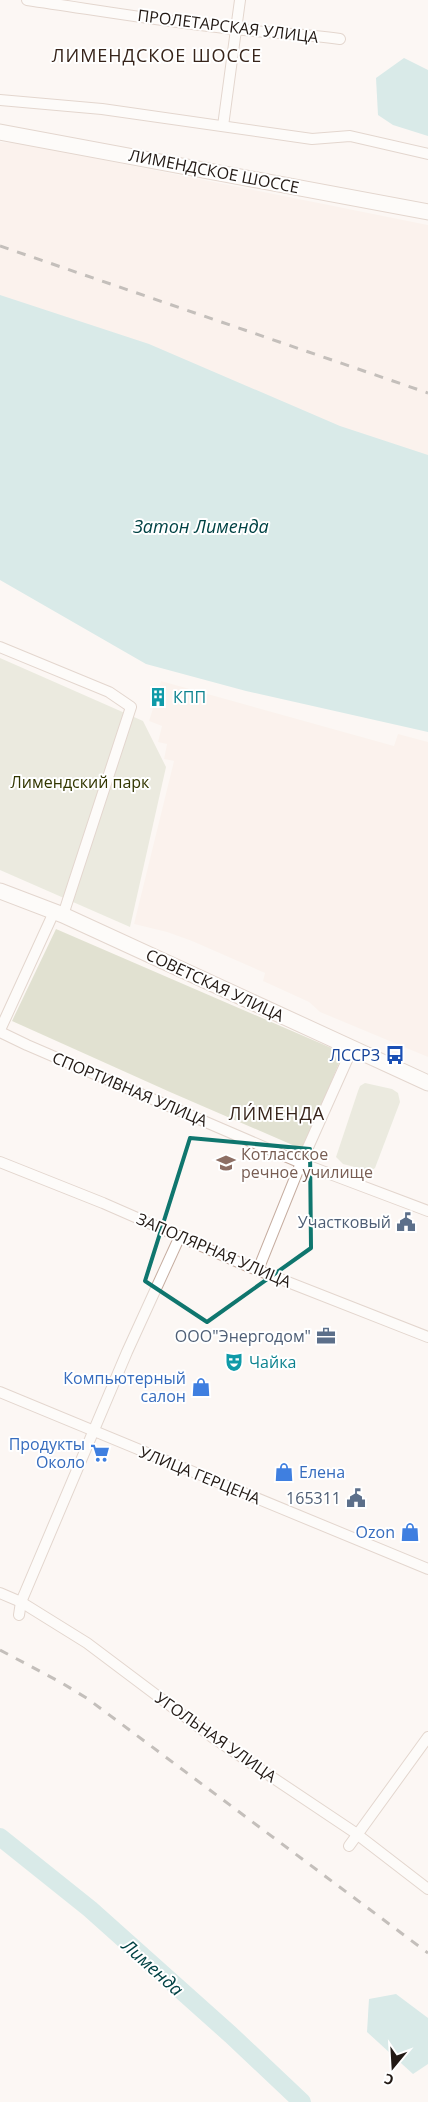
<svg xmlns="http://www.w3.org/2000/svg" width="428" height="2102" font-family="'Open Sans',sans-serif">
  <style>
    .built { fill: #faece5 }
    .green { fill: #d7dac5 }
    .forest { fill: #c2c6a6 }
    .water { fill: #afd9da }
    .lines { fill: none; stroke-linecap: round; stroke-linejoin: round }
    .river { stroke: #afd9da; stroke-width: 18 }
    .street-casing { stroke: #c6ada0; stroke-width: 12 }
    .primary-casing { stroke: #c6ada0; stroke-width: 17 }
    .street { stroke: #fff; stroke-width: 10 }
    .primary { stroke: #fff; stroke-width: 15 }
    .rail { stroke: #817a75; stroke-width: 3; stroke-dasharray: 9 9; stroke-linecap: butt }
    .marked { fill: none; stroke: #0f766e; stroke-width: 4; stroke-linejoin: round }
    .labels { text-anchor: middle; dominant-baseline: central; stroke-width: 4; stroke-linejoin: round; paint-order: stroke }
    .street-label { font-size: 16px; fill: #221914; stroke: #fff }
    .culture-label { font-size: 16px; fill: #0d838f; stroke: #fff; text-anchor: start }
    .park-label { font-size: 16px; fill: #323600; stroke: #fff }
    .transit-label { font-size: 16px; fill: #164399; stroke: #fff; text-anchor: end }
    .education-label { font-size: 16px; fill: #785e54; stroke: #fff; text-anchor: start }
    .service-label { font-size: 16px; fill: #4e5e75; stroke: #fff; text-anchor: end }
    .shop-label { font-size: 16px; fill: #366cbe; stroke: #fff; text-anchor: end }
    .neighbourhood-label { font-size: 18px; letter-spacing: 1px; fill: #37241a; stroke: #fff }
    .water-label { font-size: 18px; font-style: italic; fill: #004244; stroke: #fff }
  </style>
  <rect width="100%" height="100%" fill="#fcf7f4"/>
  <g class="built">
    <path d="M0 142 24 144 428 225V461L0 341Z"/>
    <path d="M161 681 394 746 398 734 428 742V1057L320 1012 309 1002 263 981 265 973 192 941 167 932 134 924 174 761 164 759 167 744 158 742 162 726 149 721 155 702 150 701 153 690 158 691Z"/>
  </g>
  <g class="green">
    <path d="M0 658 143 721 166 767 130 927 0 870Z"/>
    <path d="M365 1083 392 1089 398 1093 400 1102 375 1168 370 1171 343 1164 336 1157 358 1091 360 1086Z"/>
  </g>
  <path class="forest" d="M56 929 343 1053 304 1150 170 1092 12 1021Z"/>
  <g class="water">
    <path d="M404 58 428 70V136L393 125 378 115 376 78Z"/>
    <path d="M0 295 149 344 340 426 428 455V732L246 691 146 664 0 580Z"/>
    <path d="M396 1994 428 2018V2064L413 2074 367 2032 369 1999Z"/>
  </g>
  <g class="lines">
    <path class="river" d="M0 1837 90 1909 231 2035 302 2102"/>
    <g class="street-casing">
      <g id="street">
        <path d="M27 0C96 10 165 22 234 29 270 33 305 34 340 39"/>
        <path d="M0 100 102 109 312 139 350 136 428 154"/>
        <path d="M223 126 240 0"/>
        <path d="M0 647 109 692 131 707 63 915"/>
        <path d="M0 1030 54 912"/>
        <path d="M0 1032 27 1045 301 1163 428 1211"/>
        <path d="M0 1162 103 1203 247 1266 428 1337"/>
        <path d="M258 1270 301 1163 352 1049"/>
        <path d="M0 1392 428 1569"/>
        <path d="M0 1593 21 1602 87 1643 212 1737 354 1832 428 1889"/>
        <path d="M19 1615 21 1602 127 1352 180 1236"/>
        <path d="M349 1846 428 1737"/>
      </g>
    </g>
    <g class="primary-casing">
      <g id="primary">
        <path d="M0 132 428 212"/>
        <path d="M0 891 63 915 428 1083"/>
      </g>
    </g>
    <use href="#street" class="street"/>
    <use href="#primary" class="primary"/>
    <g class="rail">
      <path d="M0 246 428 393"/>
      <path d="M0 1650 62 1683 88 1699 428 1953"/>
    </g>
  </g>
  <path d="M0 0H428V2102H0ZM190 1138 310 1149 311 1248 207 1322 145 1281Z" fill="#fcf7f4" fill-opacity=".55" fill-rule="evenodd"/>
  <path class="marked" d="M190 1138 310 1149 311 1248 207 1322 145 1281Z"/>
  <defs>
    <g id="building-bare" transform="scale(1.5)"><path d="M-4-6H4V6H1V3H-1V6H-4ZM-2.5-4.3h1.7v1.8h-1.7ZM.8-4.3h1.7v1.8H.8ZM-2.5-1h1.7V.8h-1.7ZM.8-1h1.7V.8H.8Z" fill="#0f9aa8" stroke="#fff" stroke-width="2.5" paint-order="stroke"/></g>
    <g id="bus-bare" transform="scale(1.5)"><path d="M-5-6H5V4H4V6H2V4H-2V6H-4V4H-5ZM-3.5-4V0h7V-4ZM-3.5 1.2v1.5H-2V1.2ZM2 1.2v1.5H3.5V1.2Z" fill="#1a4fb4" stroke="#fff" stroke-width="2.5" paint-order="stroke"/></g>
    <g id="university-bare" transform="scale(1.5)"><path d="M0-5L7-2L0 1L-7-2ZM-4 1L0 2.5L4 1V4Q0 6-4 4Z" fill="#8d6e63" stroke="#fff" stroke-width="2.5" paint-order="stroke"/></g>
    <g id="civic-bare" transform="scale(1.5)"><path d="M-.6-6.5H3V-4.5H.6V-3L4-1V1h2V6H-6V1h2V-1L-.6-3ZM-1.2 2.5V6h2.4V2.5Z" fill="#5c6f8a" stroke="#fff" stroke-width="2.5" paint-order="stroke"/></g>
    <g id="office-bare" transform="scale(1.5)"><path d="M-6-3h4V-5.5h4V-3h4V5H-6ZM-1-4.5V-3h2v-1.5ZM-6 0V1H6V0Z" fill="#5c6f8a" stroke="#fff" stroke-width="2.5" paint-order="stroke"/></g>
    <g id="theatre-bare" transform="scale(1.5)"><path d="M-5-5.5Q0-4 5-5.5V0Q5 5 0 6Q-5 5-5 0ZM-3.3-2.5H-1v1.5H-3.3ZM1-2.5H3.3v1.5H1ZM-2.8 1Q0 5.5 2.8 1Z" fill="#0f9aa8" stroke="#fff" stroke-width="2.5" paint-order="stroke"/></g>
    <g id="shop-bare" transform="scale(1.5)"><path d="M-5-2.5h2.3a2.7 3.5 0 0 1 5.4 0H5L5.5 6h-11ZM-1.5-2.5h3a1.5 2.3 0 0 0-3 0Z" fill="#3f7fe0" stroke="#fff" stroke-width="2.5" paint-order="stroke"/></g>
    <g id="supermarket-bare" transform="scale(1.5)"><path d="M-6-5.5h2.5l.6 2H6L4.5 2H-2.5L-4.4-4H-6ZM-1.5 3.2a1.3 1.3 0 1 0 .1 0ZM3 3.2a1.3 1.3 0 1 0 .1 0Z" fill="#3f7fe0" stroke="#fff" stroke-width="2.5" paint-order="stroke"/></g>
  </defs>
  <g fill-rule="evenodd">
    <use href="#building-bare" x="158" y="697"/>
    <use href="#bus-bare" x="395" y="1055"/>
    <use href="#university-bare" x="226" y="1163"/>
    <use href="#civic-bare" x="406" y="1222"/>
    <use href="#office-bare" x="326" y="1336"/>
    <use href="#theatre-bare" x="234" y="1362"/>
    <use href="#shop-bare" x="201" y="1387"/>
    <use href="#supermarket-bare" x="100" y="1453"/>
    <use href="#shop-bare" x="284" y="1472"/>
    <use href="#civic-bare" x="356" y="1498"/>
    <use href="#shop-bare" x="410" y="1532"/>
  </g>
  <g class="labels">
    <g class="street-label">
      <text transform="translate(228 26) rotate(7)">ПРОЛЕТАРСКАЯ УЛИЦА</text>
      <text transform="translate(214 171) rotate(11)">ЛИМЕНДСКОЕ ШОССЕ</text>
      <text transform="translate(215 985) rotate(25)">СОВЕТСКАЯ УЛИЦА</text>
      <text transform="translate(130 1089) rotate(23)">СПОРТИВНАЯ УЛИЦА</text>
      <text transform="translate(214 1250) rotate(23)">ЗАПОЛЯРНАЯ УЛИЦА</text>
      <text transform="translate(200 1475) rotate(22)">УЛИЦА ГЕРЦЕНА</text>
      <text transform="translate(216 1737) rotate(35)">УГОЛЬНАЯ УЛИЦА</text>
    </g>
    <g class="culture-label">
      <text x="173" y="697">КПП</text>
      <text x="249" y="1362">Чайка</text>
    </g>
    <g class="park-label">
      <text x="80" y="782">Лимендский парк</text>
    </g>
    <g class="transit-label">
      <text x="380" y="1055">ЛССРЗ</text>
    </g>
    <g class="education-label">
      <text x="241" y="1154">Котласское<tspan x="241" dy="18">речное училище</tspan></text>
    </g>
    <g class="service-label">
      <text x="391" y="1222">Участковый</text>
      <text x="311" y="1336">ООО"Энергодом"</text>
      <text x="341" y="1498">165311</text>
    </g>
    <g class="shop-label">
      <text x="186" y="1378">Компьютерный<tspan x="186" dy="18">салон</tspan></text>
      <text x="85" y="1444">Продукты<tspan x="85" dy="18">Около</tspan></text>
      <text x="299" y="1472" text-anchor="start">Елена</text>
      <text x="395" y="1532">Ozon</text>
    </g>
    <g class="neighbourhood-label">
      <text x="157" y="55">ЛИМЕНДСКОЕ ШОССЕ</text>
      <text x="277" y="1113">ЛИ́МЕНДА</text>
    </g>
    <g class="water-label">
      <text x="201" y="526">Затон Лименда</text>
      <text transform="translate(153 1967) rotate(42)">Лименда</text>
    </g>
  </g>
  <g transform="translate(393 2067) rotate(198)" stroke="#ffffff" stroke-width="4" paint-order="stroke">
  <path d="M0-4L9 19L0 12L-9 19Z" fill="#221914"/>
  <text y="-8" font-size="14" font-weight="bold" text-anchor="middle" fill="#221914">С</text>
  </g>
</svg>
